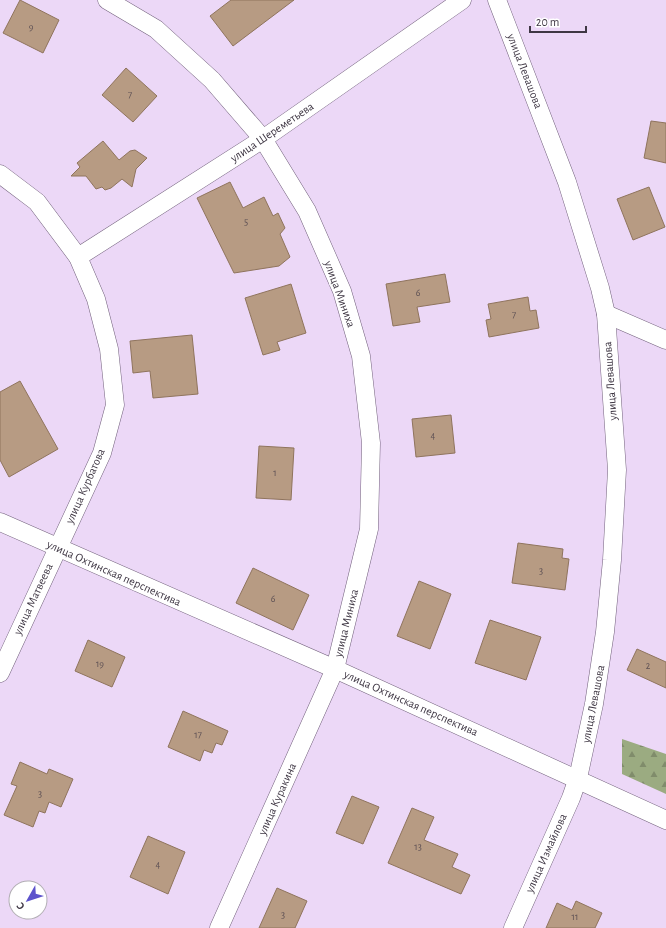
<svg xmlns="http://www.w3.org/2000/svg" width="666" height="928" font-family="'Alegreya Sans',sans-serif">
  <style>
    .forest { fill: url(#forest-firs) }
    .building { fill: #b79b83; stroke: #8f745d }
    .lines { fill: none; stroke-linecap: round; stroke-linejoin: round }
    .street-casing { stroke: #73627d; stroke-width: 19 }
    .street { stroke: #fff; stroke-width: 18 }
    .labels { text-anchor: middle; dominant-baseline: central; stroke-width: 3; stroke-linejoin: round; paint-order: stroke }
    .number-label { font-size: 10px; fill: #5d5054 }
    .street-label { font-size: 12px; fill: #3f3744; stroke: #fff }
  </style>
  <defs>
    <pattern id="forest-firs" width="22" height="20" patternUnits="userSpaceOnUse"><rect width="22" height="20" fill="#9bab81"/><path d="M5 1l3.5 6h-7zM16 11l3.5 6h-7z" fill="#808c6b"/></pattern>
  </defs>
  <rect width="100%" height="100%" fill="#ecd8f7"/>
  <path class="forest" d="M622 739 666 754V794L622 774Z"/>
  <g class="building">
    <path d="M20 0 59 20 43 53 3 33Z"/>
    <path d="M231 0H294L233 46 210 16Z"/>
    <path d="M126 68 157 96 133 122 102 95Z"/>
    <path d="M651 121 666 123V163L644 158Z"/>
    <path d="M103 141 119 160 130 151 135 150 147 158 136 169 132 187 122 179 111 188 105 190 102 187 96 189 86 176H71L80 167 77 163Z"/>
    <path d="M230 182 243 208 264 197 273 216 278 213 285 228 280 234 290 257 279 266 234 273 197 198Z"/>
    <path d="M649 187 665 227 633 240 617 199Z"/>
    <path d="M445 274 450 302 417 307 420 322 393 326 386 284Z"/>
    <path d="M291 284 306 333 277 342 280 350 263 355 245 298Z"/>
    <path d="M528 297 530 311 536 310 539 328 489 337 486 320 491 319 488 304Z"/>
    <path d="M192 335 198 394 153 398 150 371 133 373 130 341Z"/>
    <path d="M20 381 58 449 9 477 0 460V392Z"/>
    <path d="M451 415 455 453 416 457 412 419Z"/>
    <path d="M259 446 294 448 291 500 256 498Z"/>
    <path d="M518 543 563 549 562 558 569 559 565 590 512 583Z"/>
    <path d="M253 568 309 595 293 630 236 603Z"/>
    <path d="M419 581 451 594 430 649 397 636Z"/>
    <path d="M490 620 541 637 526 680 475 663Z"/>
    <path d="M88 640 125 657 112 687 75 671Z"/>
    <path d="M637 649 666 662V688L627 670Z"/>
    <path d="M183 711 228 731 222 745 216 743 212 753 204 750 200 761 168 747Z"/>
    <path d="M20 762 47 774 49 769 73 779 61 807 49 802 45 813 39 811 33 827 4 815 17 786 11 784Z"/>
    <path d="M352 796 379 807 363 844 336 833Z"/>
    <path d="M412 808 434 817 424 840 458 854 452 867 470 875 461 894 388 863Z"/>
    <path d="M148 836 185 852 168 894 130 877Z"/>
    <path d="M277 888 307 901 295 928H259Z"/>
    <path d="M576 901 602 913 595 928H546L557 903 572 910Z"/>
  </g>
  <g class="lines">
    <g class="street-casing">
      <g id="street">
        <path d="M107 0 156 29 212 80 263 139 307 211 342 291 361 356 371 443 369 529 335 669 219 928"/>
        <path d="M497 0 567 182 600 288 606 314 617 470 612 560 605 632 594 704 578 778 571 798 513 928"/>
        <path d="M0 174 37 202 78 257 96 299 109 349 115 405 102 453 0 673"/>
        <path d="M78 257 263 139 462 0"/>
        <path d="M606 314 666 340"/>
        <path d="M0 522 335 669 666 820"/>
      </g>
    </g>
    <use href="#street" class="street"/>
  </g>
  <g class="labels">
    <g class="number-label">
      <text x="31" y="27">9</text>
      <text x="130" y="95">7</text>
      <text x="246" y="222">5</text>
      <text x="418" y="293">6</text>
      <text x="514" y="315">7</text>
      <text x="433" y="436">4</text>
      <text x="275" y="473">1</text>
      <text x="541" y="571">3</text>
      <text x="273" y="599">6</text>
      <text x="100" y="664">19</text>
      <text x="648" y="666">2</text>
      <text x="198" y="735">17</text>
      <text x="40" y="794">3</text>
      <text x="418" y="847">13</text>
      <text x="158" y="865">4</text>
      <text x="283" y="915">3</text>
      <text x="575" y="917">11</text>
    </g>
    <g class="street-label">
      <text transform="translate(525 71) rotate(69)">улица Левашова</text>
      <text transform="translate(272 132) rotate(-34)">улица Шереметьева</text>
      <text transform="translate(340 294) rotate(70)">улица Миниха</text>
      <text transform="translate(610 381) rotate(-94)">улица Левашова</text>
      <text transform="translate(85 486) rotate(-66)">улица Курбатова</text>
      <text transform="translate(114 573) rotate(24)">улица Охтинская перспектива</text>
      <text transform="translate(33 599) rotate(-65)">улица Матвеева</text>
      <text transform="translate(346 623) rotate(-76)">улица Миниха</text>
      <text transform="translate(411 703) rotate(24)">улица Охтинская перспектива</text>
      <text transform="translate(593 704) rotate(-79)">улица Левашова</text>
      <text transform="translate(277 799) rotate(-66)">улица Куракина</text>
      <text transform="translate(546 853) rotate(-66)">улица Измайлова</text>
    </g>
  </g>
  <g transform="translate(28 900) rotate(231)"><circle r="19" fill="#ffffff" stroke="#b2afb4"/>
  <path d="M0-3L7 15L0 10L-7 15Z" fill="#5d53cc"/>
  <text y="-6" font-size="11" font-weight="bold" text-anchor="middle" fill="#3f3744">С</text>
  </g>
  <path d="M530 26v6h56v-6" fill="none" stroke="#3f3744" stroke-width="2"/>
  <text x="536" y="26" font-size="12" fill="#3f3744" stroke="#ffffff" stroke-width="3" paint-order="stroke">20 m</text>
</svg>
